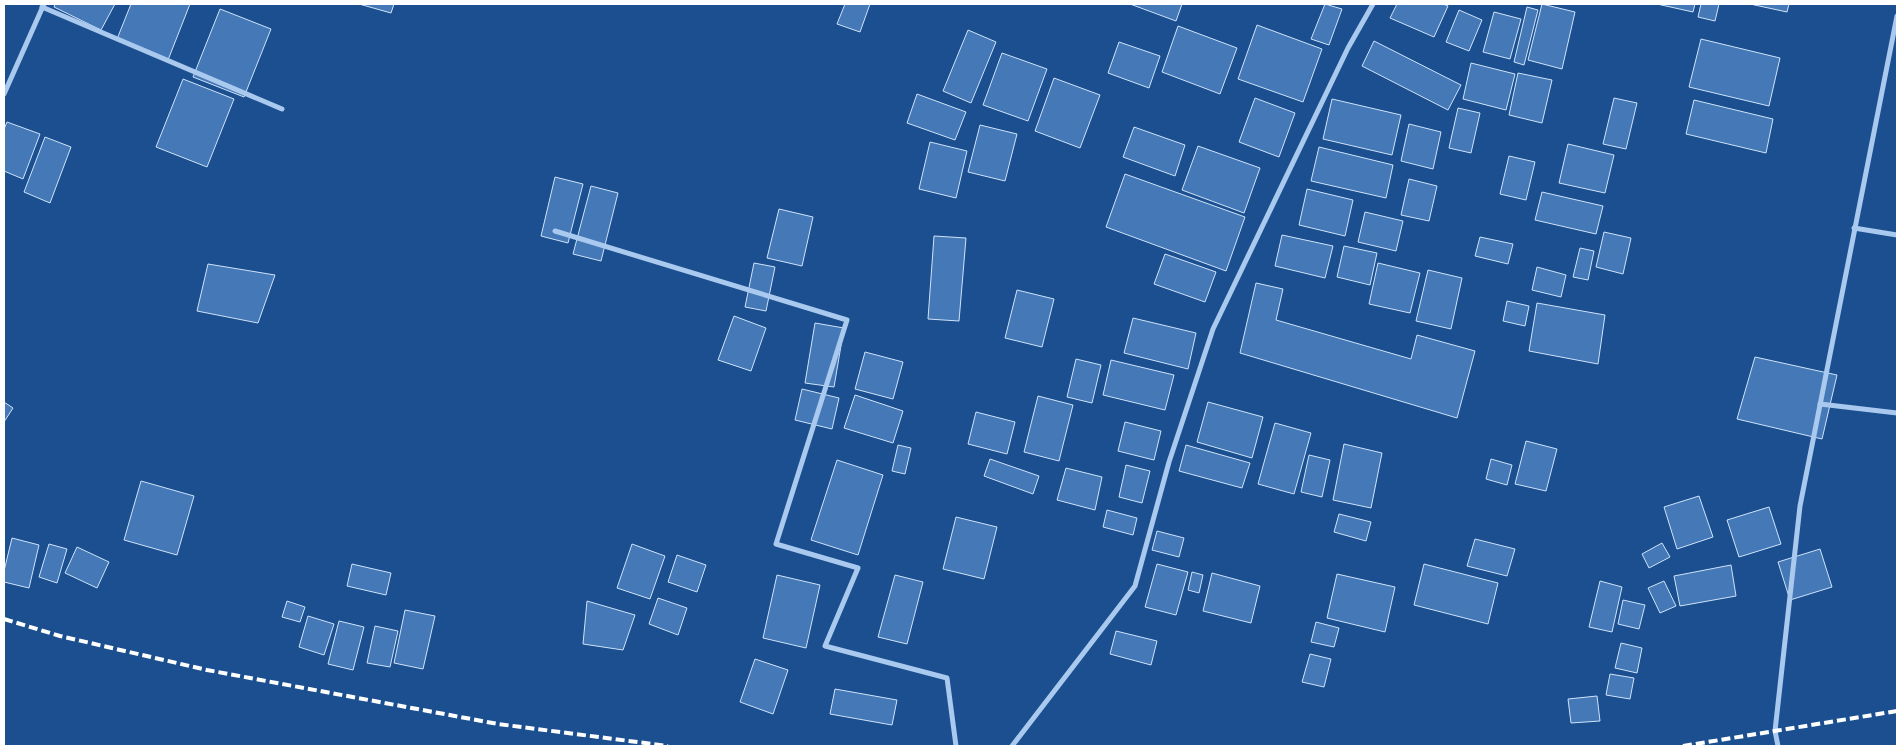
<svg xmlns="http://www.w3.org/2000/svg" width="1901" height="750" font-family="'Sofia Sans Condensed',sans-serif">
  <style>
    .building { fill: #4478b7; stroke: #cfe3fa }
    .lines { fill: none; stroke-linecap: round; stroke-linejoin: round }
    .minor { stroke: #a9c9ee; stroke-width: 5 }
    .rail { stroke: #fff; stroke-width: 4; stroke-dasharray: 9 4; stroke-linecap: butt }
  </style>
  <rect width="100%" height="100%" fill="#1b4f8f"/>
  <g class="building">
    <path d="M55 4H115L101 30 54 7Z"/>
    <path d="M131 4H190L168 60 117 39Z"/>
    <path d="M359 4H394L391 13Z"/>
    <path d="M845 4H870L860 32 837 24Z"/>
    <path d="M1130 4H1182L1176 21Z"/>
    <path d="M1325 4 1342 9 1329 45 1311 39Z"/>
    <path d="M1397 4H1443L1448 6 1434 37 1390 18Z"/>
    <path d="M1542 4 1575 12 1562 69 1528 60Z"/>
    <path d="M1657 4H1695L1693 12Z"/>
    <path d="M1701 4H1719L1715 21 1698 17Z"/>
    <path d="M1750 4H1789L1787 12Z"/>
    <path d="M1527 7 1538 10 1524 65 1514 62Z"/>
    <path d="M220 9 271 29 244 97 193 77Z"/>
    <path d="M1459 10 1482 20 1469 51 1446 42Z"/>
    <path d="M1494 12 1521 19 1510 59 1483 52Z"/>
    <path d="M1257 25 1322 49 1303 102 1238 79Z"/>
    <path d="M1178 26 1237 48 1220 94 1162 72Z"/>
    <path d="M968 30 996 42 971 103 943 91Z"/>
    <path d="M1701 39 1780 58 1769 106 1689 87Z"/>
    <path d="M1374 41 1461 85 1448 110 1362 66Z"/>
    <path d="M1119 42 1160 56 1149 88 1108 73Z"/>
    <path d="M1002 53 1047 69 1028 121 983 105Z"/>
    <path d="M1471 63 1515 74 1506 110 1463 99Z"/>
    <path d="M1518 73 1552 80 1542 123 1509 115Z"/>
    <path d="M1054 78 1100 95 1080 148 1035 131Z"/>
    <path d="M183 79 234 99 207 167 156 147Z"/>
    <path d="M917 94 966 112 955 140 907 123Z"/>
    <path d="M1255 98 1295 113 1279 157 1239 142Z"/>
    <path d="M1614 98 1637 103 1626 149 1603 144Z"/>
    <path d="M1332 99 1401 115 1392 155 1323 139Z"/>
    <path d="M1694 100 1773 119 1766 153 1686 134Z"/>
    <path d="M1458 108 1480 113 1471 153 1449 148Z"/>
    <path d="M7 122 40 134 23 179 4 171V129Z"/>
    <path d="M1409 124 1441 132 1433 169 1401 161Z"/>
    <path d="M980 125 1017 134 1005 181 968 172Z"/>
    <path d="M1134 127 1185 145 1175 176 1123 157Z"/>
    <path d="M45 137 71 147 50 203 24 192Z"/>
    <path d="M930 142 967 151 956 198 919 189Z"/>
    <path d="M1568 144 1614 155 1605 193 1559 183Z"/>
    <path d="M1198 146 1260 168 1244 213 1182 190Z"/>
    <path d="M1319 147 1393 165 1386 198 1311 181Z"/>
    <path d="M1509 156 1535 162 1526 200 1500 194Z"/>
    <path d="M1125 174 1245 217 1226 271 1106 227Z"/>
    <path d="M555 177 583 184 568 243 541 236Z"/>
    <path d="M1409 179 1437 186 1429 221 1401 215Z"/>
    <path d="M591 186 618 193 601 261 573 254Z"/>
    <path d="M1307 189 1353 200 1345 236 1299 225Z"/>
    <path d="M1542 192 1603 206 1596 234 1535 220Z"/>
    <path d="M779 209 813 217 802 266 767 258Z"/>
    <path d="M1365 212 1403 221 1396 251 1358 242Z"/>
    <path d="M1604 232 1631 238 1623 274 1596 267Z"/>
    <path d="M1282 235 1333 246 1325 278 1275 266Z"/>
    <path d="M934 236 966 238 959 321 928 319Z"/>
    <path d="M1480 237 1513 244 1508 264 1475 256Z"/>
    <path d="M1344 246 1377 253 1370 285 1337 277Z"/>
    <path d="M1580 248 1594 251 1588 280 1573 277Z"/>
    <path d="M1165 254 1216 272 1205 302 1154 284Z"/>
    <path d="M754 263 775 267 766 311 745 307Z"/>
    <path d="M1378 263 1420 273 1410 313 1369 304Z"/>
    <path d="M208 264 275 275 258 323 197 311Z"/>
    <path d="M1537 267 1566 275 1561 297 1532 290Z"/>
    <path d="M1428 270 1462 278 1451 329 1416 321Z"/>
    <path d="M1256 283 1283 289 1276 320 1411 359 1417 335 1475 351 1457 418 1240 353Z"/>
    <path d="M1017 290 1054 299 1042 347 1005 338Z"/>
    <path d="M1507 301 1529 306 1525 326 1503 321Z"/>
    <path d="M1537 303 1605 315 1598 364 1529 351Z"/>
    <path d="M734 316 766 328 751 371 718 360Z"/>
    <path d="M1133 318 1196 333 1188 369 1124 353Z"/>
    <path d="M815 323 844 328 834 387 805 383Z"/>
    <path d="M865 352 903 362 893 399 855 389Z"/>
    <path d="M1755 357 1837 375 1822 439 1737 419Z"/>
    <path d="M1076 359 1101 365 1092 403 1067 397Z"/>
    <path d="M1111 360 1174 375 1165 410 1103 395Z"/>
    <path d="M802 389 839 398 832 429 795 420Z"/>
    <path d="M855 395 903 411 893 443 844 428Z"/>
    <path d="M1038 396 1073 405 1059 461 1024 452Z"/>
    <path d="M4 402 13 408 4 422Z"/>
    <path d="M1208 402 1263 417 1252 458 1197 442Z"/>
    <path d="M976 412 1015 422 1007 454 968 444Z"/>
    <path d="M1125 422 1161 431 1154 460 1118 451Z"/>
    <path d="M1275 423 1311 433 1294 494 1258 484Z"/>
    <path d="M1526 441 1557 449 1546 491 1515 484Z"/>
    <path d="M1344 444 1382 453 1371 508 1333 500Z"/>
    <path d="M898 445 911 448 905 474 892 471Z"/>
    <path d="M1186 445 1250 463 1242 488 1179 471Z"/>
    <path d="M1309 455 1330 460 1322 497 1301 492Z"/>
    <path d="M990 459 1039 476 1033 494 984 476Z"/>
    <path d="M1491 459 1512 465 1507 485 1486 479Z"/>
    <path d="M837 460 883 475 858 555 811 540Z"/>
    <path d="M1126 465 1150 471 1142 503 1119 497Z"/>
    <path d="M1066 468 1102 477 1095 510 1057 500Z"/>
    <path d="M141 481 194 496 177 555 124 540Z"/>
    <path d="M1699 496 1713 537 1677 549 1664 507Z"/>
    <path d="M1769 507 1781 544 1739 557 1727 520Z"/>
    <path d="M1107 510 1137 518 1133 535 1103 527Z"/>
    <path d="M1339 514 1371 522 1366 541 1334 532Z"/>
    <path d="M956 517 997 527 984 579 943 569Z"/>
    <path d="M1157 531 1184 538 1179 557 1152 550Z"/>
    <path d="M12 538 39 545 29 588 4 582V571Z"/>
    <path d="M1475 539 1515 549 1507 576 1467 566Z"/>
    <path d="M1662 543 1670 557 1649 568 1642 554Z"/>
    <path d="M49 544 67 549 57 583 39 577Z"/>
    <path d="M632 544 665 556 650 599 617 588Z"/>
    <path d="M77 547 109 562 97 588 65 573Z"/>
    <path d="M1820 549 1832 587 1790 600 1778 562Z"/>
    <path d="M677 555 706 565 697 592 668 582Z"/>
    <path d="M352 564 391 573 386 595 347 586Z"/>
    <path d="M1157 564 1188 572 1176 615 1145 607Z"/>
    <path d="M1424 564 1498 583 1488 624 1414 605Z"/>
    <path d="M1731 565 1736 596 1680 606 1674 576Z"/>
    <path d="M1192 572 1203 575 1199 593 1188 590Z"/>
    <path d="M1212 573 1260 586 1251 623 1203 611Z"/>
    <path d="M1337 574 1395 587 1385 632 1327 618Z"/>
    <path d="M777 575 820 585 806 648 763 638Z"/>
    <path d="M895 575 923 582 907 644 878 637Z"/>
    <path d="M1600 581 1622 587 1612 632 1589 627Z"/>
    <path d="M1664 581 1676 606 1660 613 1648 588Z"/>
    <path d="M658 598 687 608 678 635 649 624Z"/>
    <path d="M1623 600 1645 605 1639 629 1618 624Z"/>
    <path d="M287 601 305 607 300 622 282 617Z"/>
    <path d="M587 601 635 615 623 650 583 644Z"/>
    <path d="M405 610 435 616 423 669 394 663Z"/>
    <path d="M308 616 334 624 324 655 299 647Z"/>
    <path d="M339 621 364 627 353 670 328 664Z"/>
    <path d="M1316 622 1339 628 1334 647 1311 642Z"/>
    <path d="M375 626 398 631 390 667 367 663Z"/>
    <path d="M1116 631 1157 641 1151 665 1110 654Z"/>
    <path d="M1621 643 1642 648 1637 673 1615 668Z"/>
    <path d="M1310 654 1331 659 1324 687 1302 682Z"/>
    <path d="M755 659 788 670 773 714 740 702Z"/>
    <path d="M1610 674 1634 678 1630 699 1606 695Z"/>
    <path d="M835 689 897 700 892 725 830 714Z"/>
    <path d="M1597 696 1600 721 1571 723 1568 699Z"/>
  </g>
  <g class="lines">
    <g class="minor">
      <path d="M42 7 282 109"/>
      <path d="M4 94 44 4"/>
      <path d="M1854 228 1897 235"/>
      <path d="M555 231 847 320 776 544 858 568 825 646 947 678 956 746"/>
      <path d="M1820 404 1897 413"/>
      <path d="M1012 746 1135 586 1169 462 1213 329 1348 48 1373 4"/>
      <path d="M1778 746 1775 731 1800 506 1897 16"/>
    </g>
    <g class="rail">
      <path d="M4 619 60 636 207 670 498 724 668 746"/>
      <path d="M1683 746 1897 711"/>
    </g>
  </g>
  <rect width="1901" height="750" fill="none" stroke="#ffffff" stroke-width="10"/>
</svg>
